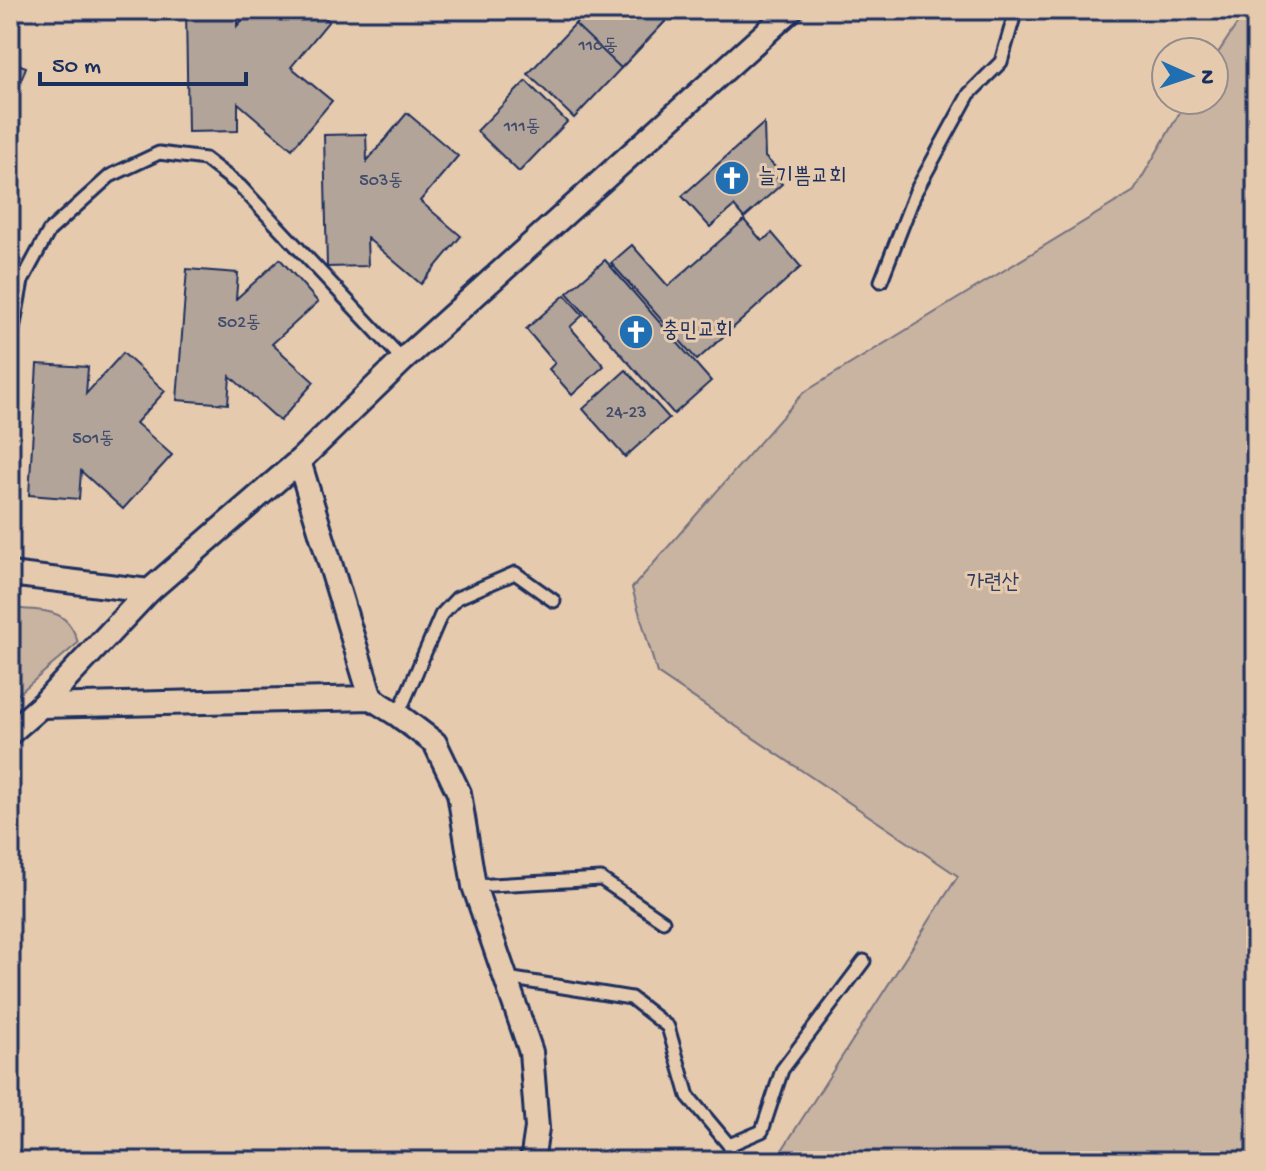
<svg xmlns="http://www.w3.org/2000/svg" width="1266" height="1171" font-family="'Gochi Hand','Poor Story',sans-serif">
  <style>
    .green { fill: #c9b3a1; stroke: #727180; stroke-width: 2 }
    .building { fill: #b3a499; stroke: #1b2f5e; stroke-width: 2 }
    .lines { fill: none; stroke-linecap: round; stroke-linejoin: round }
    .lane-casing { stroke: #1b2f5e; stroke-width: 17 }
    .street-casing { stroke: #1b2f5e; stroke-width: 28 }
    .lane { stroke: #e6caad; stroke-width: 11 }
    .street { stroke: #e6caad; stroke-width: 22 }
    .labels { text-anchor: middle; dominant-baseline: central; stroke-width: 6; stroke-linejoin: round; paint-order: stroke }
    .number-label { font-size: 18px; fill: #414c6d }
    .poi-label { font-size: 22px; fill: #1b2f5e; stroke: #e6caad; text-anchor: start }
    .park-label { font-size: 22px; fill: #2c3c65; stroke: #e6caad }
  </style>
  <rect width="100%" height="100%" fill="#e6caad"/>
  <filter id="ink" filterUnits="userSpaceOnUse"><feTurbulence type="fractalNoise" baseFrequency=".0125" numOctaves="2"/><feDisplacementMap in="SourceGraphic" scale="16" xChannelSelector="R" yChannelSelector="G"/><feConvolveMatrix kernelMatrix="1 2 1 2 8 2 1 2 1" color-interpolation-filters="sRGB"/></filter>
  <g filter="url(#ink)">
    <g class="green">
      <path d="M1243 15H1256V1161H775L958 876 657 673 632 588 803 393 1134 191 1187 100H1214V59Z"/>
      <path d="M10 608C43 612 67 605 78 643L10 701Z"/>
    </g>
    <g class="building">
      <path d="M147 10H168L159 20Z"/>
      <path d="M186 10H237V26L251 10H315L329 21 291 67 332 101 292 149 238 103V131L188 132Z"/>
      <path d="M588 10H676L574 118 528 74Z"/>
      <path d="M588 10H676L621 68 575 24Z"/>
      <path d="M10 61 26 67 10 110Z"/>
      <path d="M526 81 567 122 519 172 477 131Z"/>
      <path d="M407 113 458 156 420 201 461 236 421 284 367 238 368 266 327 267 324 135 366 134 367 161Z"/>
      <path d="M764 123 765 157 778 170 773 174 782 184 744 218 734 206 710 227 682 196Z"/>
      <path d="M744 220 762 241 772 233 801 267 697 360 611 263 632 245 668 286Z"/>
      <path d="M280 259 318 302 272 344 314 382 280 421 230 376 228 404 177 400 187 269 238 273 236 299Z"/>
      <path d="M605 260 711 381 674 414 567 293Z"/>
      <path d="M565 295 583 315 570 327 604 366 572 395 549 369 555 363 526 329Z"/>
      <path d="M123 353 165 391 136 423 172 455 123 509 81 471 79 499 29 495 37 364 88 367 86 394Z"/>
      <path d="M626 370 669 418 625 457 583 409Z"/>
    </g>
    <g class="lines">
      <g class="lane-casing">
        <g id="lane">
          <path d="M881 281 916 191 969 94 1001 62 1016 10"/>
          <path d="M10 346 22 281 49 231 110 176 159 153 205 159 240 186 403 360"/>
          <path d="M398 715 441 615 457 598 515 573 554 601"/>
          <path d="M474 886 601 879 663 921"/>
          <path d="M507 978 631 998 668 1027 688 1096 729 1145 734 1161"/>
          <path d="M729 1145 762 1131 782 1070 864 961"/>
        </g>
      </g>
      <g class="street-casing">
        <g id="street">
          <path d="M299 461 371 698"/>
          <path d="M10 574 149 591 299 461 403 360 791 10"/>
          <path d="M41 706 371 698 398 715 435 743 459 793 474 886 531 1052 537 1128 532 1161"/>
          <path d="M10 733 41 706 149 591"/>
        </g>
      </g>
      <use href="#lane" class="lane"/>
      <use href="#street" class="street"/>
    </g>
  </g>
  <defs>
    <g id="church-disc" transform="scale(1.8)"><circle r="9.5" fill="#1f6fb2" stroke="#e6caad"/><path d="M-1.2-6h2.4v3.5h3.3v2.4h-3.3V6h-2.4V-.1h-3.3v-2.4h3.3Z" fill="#fff"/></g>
  </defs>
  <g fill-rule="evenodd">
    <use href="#church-disc" x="732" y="178"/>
    <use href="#church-disc" x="636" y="332"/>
  </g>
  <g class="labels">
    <g class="number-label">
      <text x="598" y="46">110동</text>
      <text x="522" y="127">111동</text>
      <text x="381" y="181">503동</text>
      <text x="239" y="323">502동</text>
      <text x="626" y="413">24-23</text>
      <text x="93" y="439">501동</text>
    </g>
    <g class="poi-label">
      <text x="758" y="178">늘기쁨교회</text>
      <text x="662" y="332">충민교회</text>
    </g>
    <g class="park-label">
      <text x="993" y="584">가련산</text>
    </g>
  </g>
  <rect width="1266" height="1171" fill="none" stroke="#e6caad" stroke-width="40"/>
  <rect x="20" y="20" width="1226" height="1131" fill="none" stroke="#1b2f5e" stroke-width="3" filter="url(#ink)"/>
  <g transform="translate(1190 76) rotate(93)"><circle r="38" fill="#e6caad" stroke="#958c8d" stroke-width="2"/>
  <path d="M0-6L14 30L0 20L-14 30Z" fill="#1f6fb2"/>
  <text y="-12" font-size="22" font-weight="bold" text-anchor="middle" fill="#1b2f5e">N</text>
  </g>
  <path d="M40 72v12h206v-12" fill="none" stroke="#1b2f5e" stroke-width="4"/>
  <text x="52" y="72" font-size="24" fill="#1b2f5e" stroke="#e6caad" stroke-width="6" paint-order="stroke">50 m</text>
</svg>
